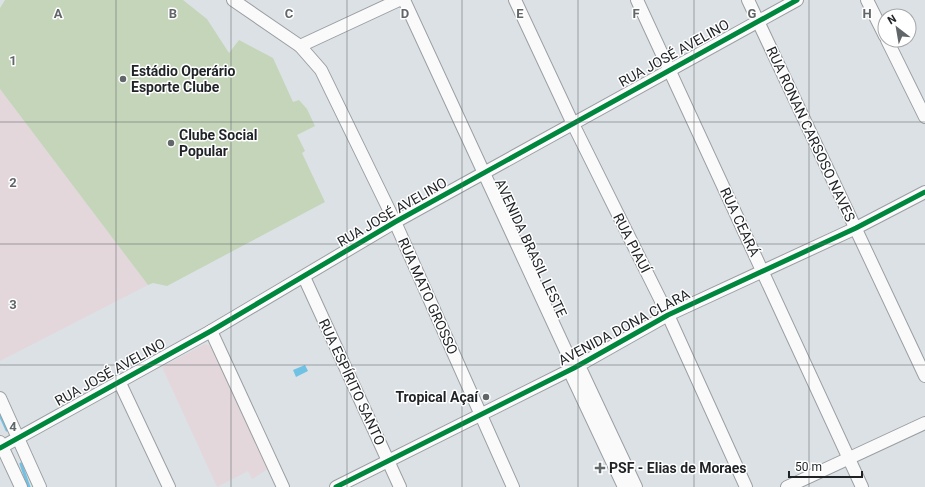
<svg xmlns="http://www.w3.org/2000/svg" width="925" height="487" font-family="Roboto,sans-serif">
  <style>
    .industrial { fill: #e3d7db }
    .green { fill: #c5d5ba }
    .water { fill: #70c2e4 }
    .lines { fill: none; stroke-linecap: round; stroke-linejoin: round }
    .stream { stroke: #70c2e4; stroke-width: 3 }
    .minor-casing { stroke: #9b9fa2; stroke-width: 14 }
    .minor { stroke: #fafafb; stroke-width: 12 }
    .cycleway-casing { stroke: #fff; stroke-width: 8 }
    .cycleway { stroke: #00873e; stroke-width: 5 }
    .grid { fill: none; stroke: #616669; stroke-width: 1; stroke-opacity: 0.55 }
    .poi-dot { fill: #616669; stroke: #fff; stroke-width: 1.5 }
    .labels { text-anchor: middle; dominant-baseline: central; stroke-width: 3; stroke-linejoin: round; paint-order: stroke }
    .street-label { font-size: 14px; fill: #1f2326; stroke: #fff }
    .poi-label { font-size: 14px; font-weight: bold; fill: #1f2326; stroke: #fff; text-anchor: start }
    .grid-label { font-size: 13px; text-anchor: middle; font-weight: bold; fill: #616669; stroke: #fff; stroke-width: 3; stroke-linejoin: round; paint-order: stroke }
  </style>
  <rect width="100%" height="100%" fill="#dce1e5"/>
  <g class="industrial">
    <path d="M0 89 148 285 0 361Z"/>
    <path d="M205 344 210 346 268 469 252 479 248 471 217 487 162 367Z"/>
  </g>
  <path class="green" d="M5 0H183L207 19 229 53 239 40 273 58 293 102 299 100 307 109 315 126 297 135 305 151 302 153 325 202 167 286 153 283 148 285 0 89V8Z"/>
  <path class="water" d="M305 365 308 371 296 377 293 370Z"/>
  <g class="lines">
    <g class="stream">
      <path d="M0 415 7 430"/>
      <path d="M21 464 29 487"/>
    </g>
    <g class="minor-casing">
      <g id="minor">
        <path d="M233 0 300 46 321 70 395 222 513 487"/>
        <path d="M404 0 567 353 582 372 636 487"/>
        <path d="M515 0 573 124 668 315 746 487"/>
        <path d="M637 0 862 487"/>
        <path d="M748 0 925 376"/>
        <path d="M867 0 885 36"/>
        <path d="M887 40 925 117"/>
        <path d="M300 46 399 0"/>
        <path d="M304 277 400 487"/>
        <path d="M211 331 283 487"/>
        <path d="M568 362 569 370 624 487"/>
        <path d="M119 381 169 487"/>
        <path d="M0 398 40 487"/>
        <path d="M0 442 21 487"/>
        <path d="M0 448 211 331 395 222 797 0"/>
        <path d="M336 487 574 368 668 315 856 228 925 192"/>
        <path d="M787 487 925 423"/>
      </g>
    </g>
    <use href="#minor" class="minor"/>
    <g class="cycleway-casing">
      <g id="cycleway">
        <path d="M0 448 211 331 395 222 797 0"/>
        <path d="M336 487 574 368 668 315 856 228 925 192"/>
      </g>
    </g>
    <use href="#cycleway" class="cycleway"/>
  </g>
  <path class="grid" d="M116 0V487M231 0V487M347 0V487M462 0V487M578 0V487M694 0V487M809 0V487M0 122H925M0 244H925M0 365H925"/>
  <g class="poi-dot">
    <circle cx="123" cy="79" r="4"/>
    <circle cx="171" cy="143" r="4"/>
    <circle cx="486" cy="397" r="4"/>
    <path d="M598 462h4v4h4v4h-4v4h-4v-4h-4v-4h4z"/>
  </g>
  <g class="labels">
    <g class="street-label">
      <text transform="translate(674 53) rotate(-29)">RUA JOSÉ AVELINO</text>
      <text transform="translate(811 134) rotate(65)">RUA RONAN CARSOSO NAVES</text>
      <text transform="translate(392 212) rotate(-30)">RUA JOSÉ AVELINO</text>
      <text transform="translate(740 222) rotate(65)">RUA CEARÁ</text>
      <text transform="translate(632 243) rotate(63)">RUA PIAUÍ</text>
      <text transform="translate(531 248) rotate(65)">AVENIDA BRASIL LESTE</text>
      <text transform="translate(428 296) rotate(66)">RUA MATO GROSSO</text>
      <text transform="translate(624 327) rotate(-28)">AVENIDA DONA CLARA</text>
      <text transform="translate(110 372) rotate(-29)">RUA JOSÉ AVELINO</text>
      <text transform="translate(352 382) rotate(65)">RUA ESPÍRITO SANTO</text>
    </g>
    <g class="poi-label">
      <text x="131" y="71">Estádio Operário<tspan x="131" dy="16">Esporte Clube</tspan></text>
      <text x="179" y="135">Clube Social<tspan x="179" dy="16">Popular</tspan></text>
      <text x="478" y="397" text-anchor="end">Tropical Açaí</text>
      <text x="609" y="468">PSF - Elias de Moraes</text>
    </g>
  </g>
  <g class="grid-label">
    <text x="58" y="18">A</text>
    <text x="173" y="18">B</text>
    <text x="289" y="18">C</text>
    <text x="405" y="18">D</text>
    <text x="520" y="18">E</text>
    <text x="636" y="18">F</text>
    <text x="752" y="18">G</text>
    <text x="867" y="18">H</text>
    <text x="13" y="65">1</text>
    <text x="13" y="187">2</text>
    <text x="13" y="309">3</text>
    <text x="13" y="431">4</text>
  </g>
  <g transform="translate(897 28) rotate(329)"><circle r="19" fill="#ffffff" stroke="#a5a7a8"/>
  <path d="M0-3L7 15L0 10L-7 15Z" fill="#616669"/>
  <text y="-6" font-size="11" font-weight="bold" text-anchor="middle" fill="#1f2326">N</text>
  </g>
  <path d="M789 471v6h73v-6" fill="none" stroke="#1f2326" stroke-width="2"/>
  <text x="795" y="471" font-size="12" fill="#1f2326" stroke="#ffffff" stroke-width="3" paint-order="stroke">50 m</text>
</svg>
